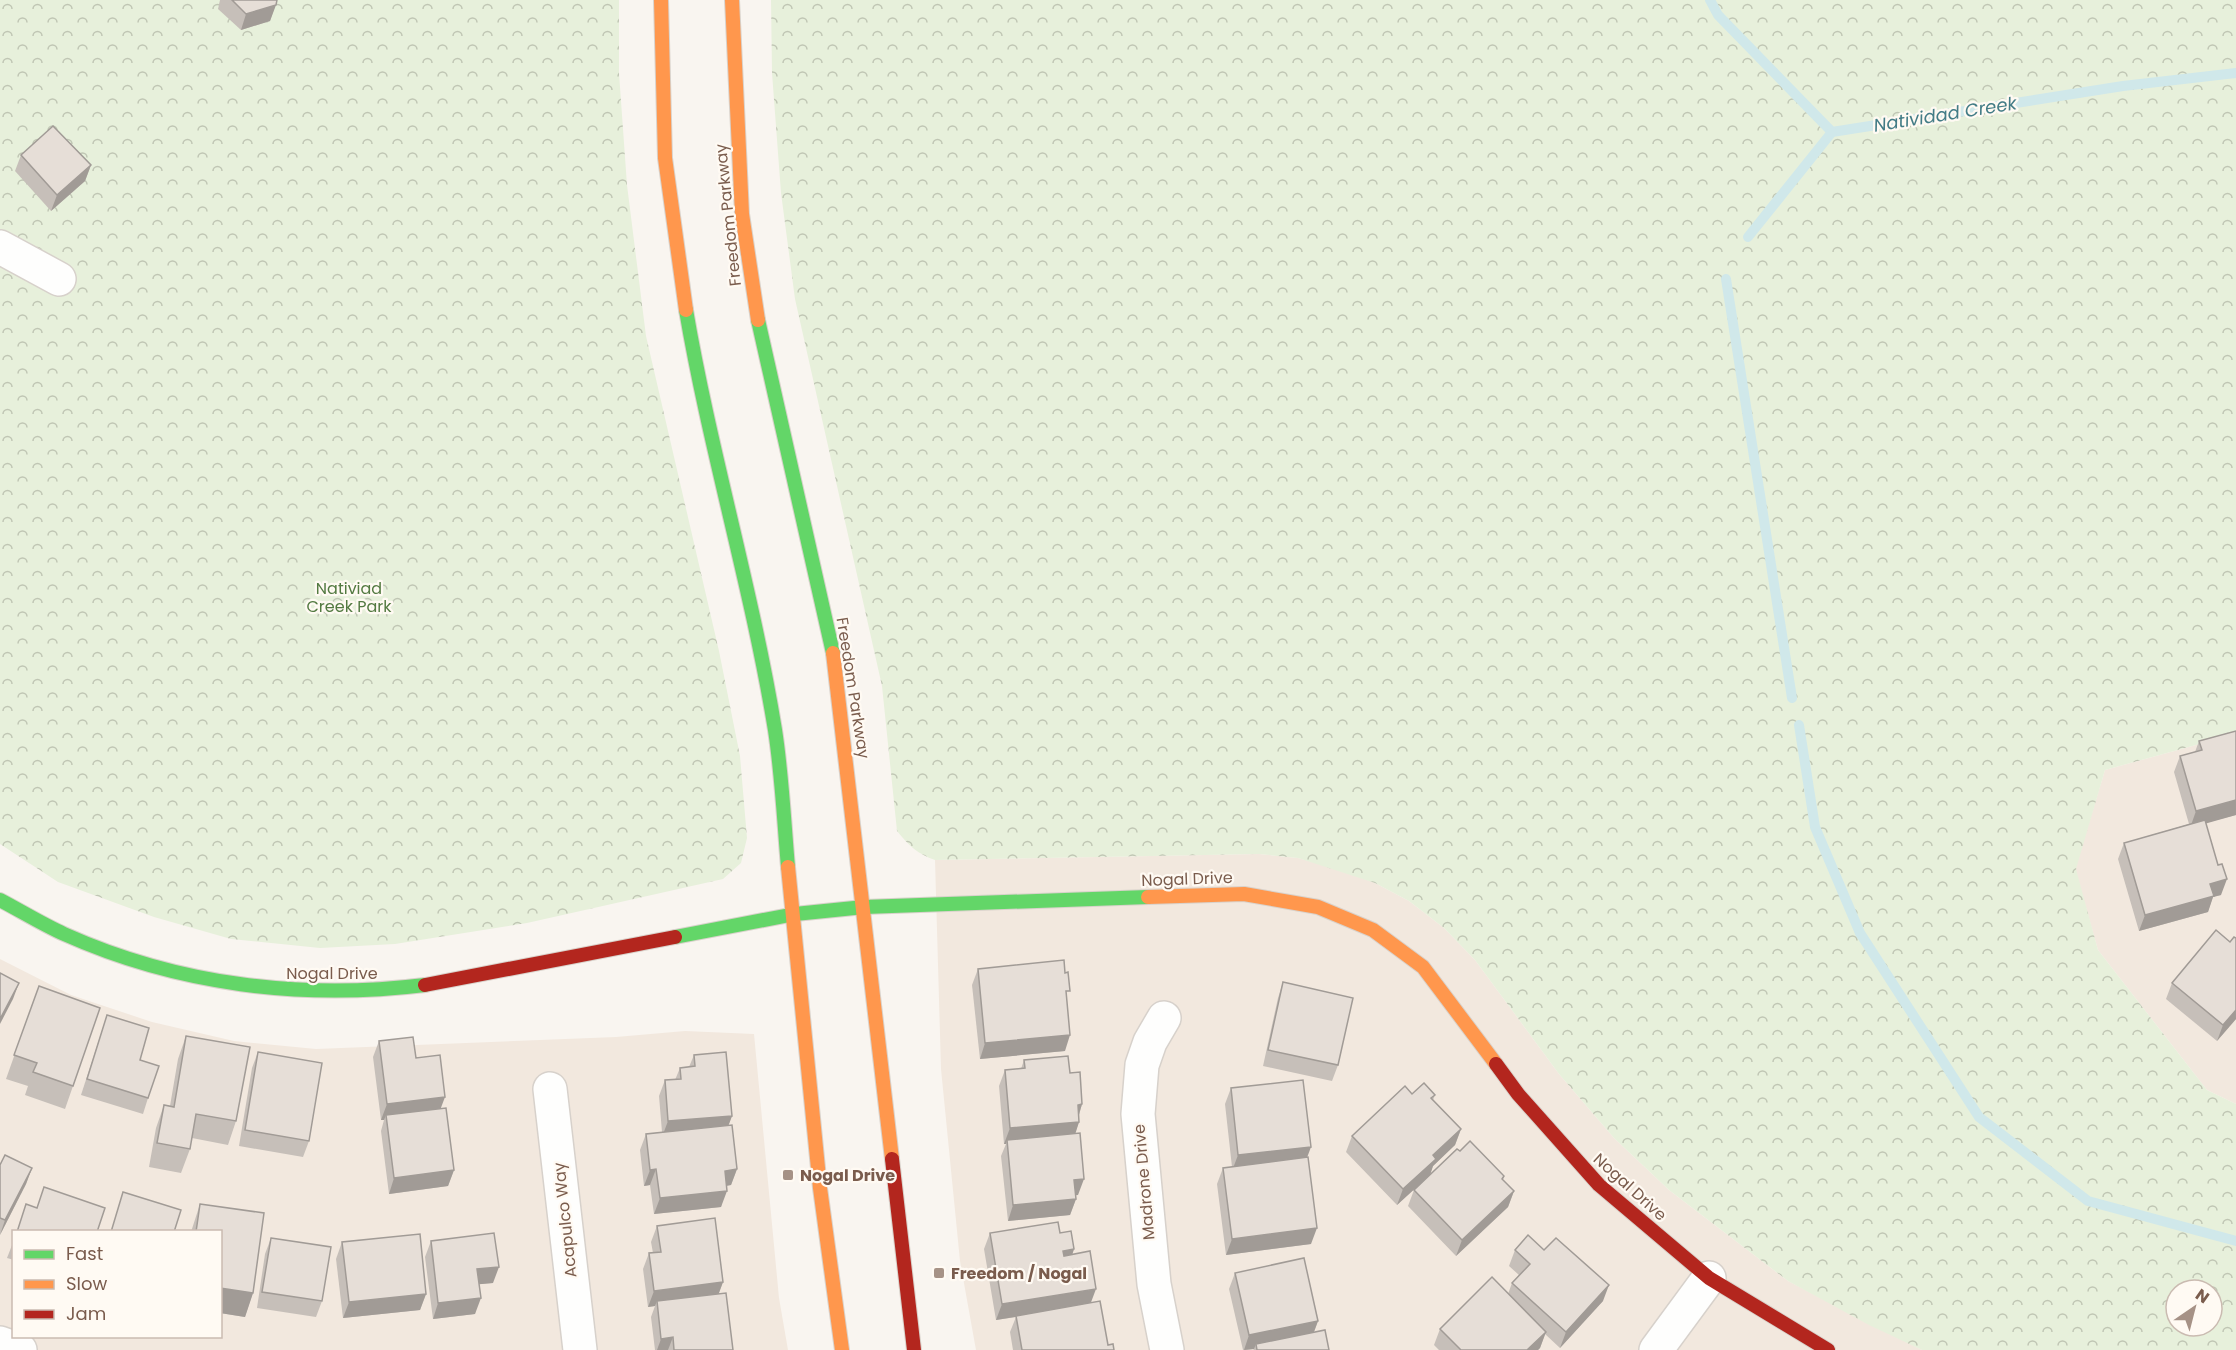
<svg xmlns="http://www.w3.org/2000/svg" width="2236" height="1350" font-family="Poppins,sans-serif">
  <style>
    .residential { fill: #f2e8de; fill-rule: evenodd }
    .park { fill: url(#park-crowns); fill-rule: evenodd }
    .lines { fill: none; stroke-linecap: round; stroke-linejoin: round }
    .stream { stroke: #d0e8ea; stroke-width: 10 }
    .street-casing { stroke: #d7d1cb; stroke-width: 36 }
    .fast-casing { stroke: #d9d2cb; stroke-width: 16 }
    .slow-casing { stroke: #d9d2cb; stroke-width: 16 }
    .jam-casing { stroke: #d9d2cb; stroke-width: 16 }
    .street { stroke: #fefefd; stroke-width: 33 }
    .fast { stroke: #63d668; stroke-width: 14 }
    .slow { stroke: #ff974d; stroke-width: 14 }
    .jam { stroke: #b3261e; stroke-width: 14 }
    .wall { fill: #c6bfb9 }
    .shaded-wall { fill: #a19b96 }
    .building { fill: #e6ded7; stroke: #a19b96; stroke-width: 1.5 }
    .poi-dot { fill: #a69286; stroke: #fffaf3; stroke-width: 2 }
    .labels { text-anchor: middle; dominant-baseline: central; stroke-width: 4.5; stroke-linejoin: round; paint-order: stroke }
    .street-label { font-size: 16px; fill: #7a5c4d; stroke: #fffaf3 }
    .park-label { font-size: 16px; fill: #537a41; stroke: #fffaf3 }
    .poi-label { font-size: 16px; font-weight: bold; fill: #7a5c4d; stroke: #fffaf3; text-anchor: start }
    .water-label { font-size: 18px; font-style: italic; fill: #437c86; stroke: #fffaf3 }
  </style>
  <defs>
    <pattern id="park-crowns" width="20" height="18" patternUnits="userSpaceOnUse" patternTransform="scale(1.5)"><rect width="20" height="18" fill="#e7f0db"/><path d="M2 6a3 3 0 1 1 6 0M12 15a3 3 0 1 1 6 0" fill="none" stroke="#c0c6b4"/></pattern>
  </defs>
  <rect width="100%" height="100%" fill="#f9f5f0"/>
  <g class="residential">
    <path d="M2236 734V1104L2207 1090 2098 950 2075 869 2105 770Z"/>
    <path d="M1259 854 1298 858 1338 869 1375 883 1409 901 1444 928 1475 960 1559 1074 1614 1138 1669 1190 1788 1281 1922 1350H976L960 1261 941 1069 935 860Z"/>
    <path d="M0 959 71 995 152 1022 234 1041 316 1049 616 1037 685 1031 754 1034 779 1298 788 1350H0ZM14 1232H220V1336H14Z"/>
  </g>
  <g class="park">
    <path d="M0 0H619V73L627 185 646 336 719 651 740 756 747 838 741 863 723 879 527 923 395 944 320 948 231 939 154 917 58 882 0 844Z"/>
    <path d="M771 0H2236V734L2105 770 2076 869 2098 950 2207 1090 2236 1104V1350H1922L1869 1325 1788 1281 1669 1190 1614 1138 1559 1074 1475 960 1444 928 1409 901 1375 883 1298 858 1259 854 935 860C918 854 909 846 897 831L882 686 795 299 781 193 772 73ZM2176 1290H2212V1326H2176Z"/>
  </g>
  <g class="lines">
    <g class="stream">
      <path d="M1710 0 1718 15 1832 132"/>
      <path d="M1832 132 2123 86 2236 73"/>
      <path d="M1748 237 1832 132"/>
      <path d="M1726 279 1792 698"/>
      <path d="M1799 725 1815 827 1860 933 1979 1117 2088 1201 2236 1241"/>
    </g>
    <g class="street-casing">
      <g id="street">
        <path d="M0 247 59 279"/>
        <path d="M1164 1018 1150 1042 1142 1065 1138 1114 1154 1284 1167 1350"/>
        <path d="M550 1089 580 1350"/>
        <path d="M0 1343 20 1350"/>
        <path d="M1656 1350 1709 1278"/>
      </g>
    </g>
    <g class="fast-casing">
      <g id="fast">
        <path d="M686 310C710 451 752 589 775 730 782 775 784 822 788 867"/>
        <path d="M758 320 833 653"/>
        <path d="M0 900C21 911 42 924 64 934 178 985 302 1000 425 985"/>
        <path d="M675 937 795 914 864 907 1148 897"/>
      </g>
    </g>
    <g class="slow-casing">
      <g id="slow">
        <path d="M661 0 665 158 686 310"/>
        <path d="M732 0 742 214 758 320"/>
        <path d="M833 653 892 1159"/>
        <path d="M788 867 820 1188 842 1350"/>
        <path d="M1148 897 1244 894 1318 907 1373 930 1423 967 1496 1064"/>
      </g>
    </g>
    <g class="jam-casing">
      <g id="jam">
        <path d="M425 985 675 937"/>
        <path d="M1496 1064 1518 1094 1599 1185 1709 1278 1828 1350"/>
        <path d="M892 1159 914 1350"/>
      </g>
    </g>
    <use href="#street" class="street"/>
    <use href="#fast" class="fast"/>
    <use href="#slow" class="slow"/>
    <use href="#jam" class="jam"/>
  </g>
  <g class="wall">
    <path d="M220 0H277L270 21 241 30 218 9Z"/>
    <path d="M21 155 91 165 85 181 51 211 15 171Z"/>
    <path d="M2236 731V815L2205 823 2221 895 2213 897 2208 912 2139 931 2118 859 2124 843 2189 824 2174 772 2180 756 2195 752 2199 741Z"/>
    <path d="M2236 938V1019L2217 1041 2166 999 2172 983Z"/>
    <path d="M978 969 1067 998 1065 1051 980 1059 972 985Z"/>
    <path d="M1283 982 1338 1065 1332 1081 1263 1066 1278 998Z"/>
    <path d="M39 986 73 1086 65 1109 25 1095 28 1086 6 1079Z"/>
    <path d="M107 1015 140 1060 148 1098 143 1114 81 1095Z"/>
    <path d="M186 1036 236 1121 228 1145 192 1138 190 1149 181 1173 149 1167 156 1128 164 1105 170 1106 178 1059Z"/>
    <path d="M379 1041 416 1058 441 1108 454 1170 448 1186 389 1194 381 1131 384 1120H381L373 1057Z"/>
    <path d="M258 1052 309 1141 303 1157 239 1146 252 1068Z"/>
    <path d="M694 1055 732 1116 728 1126 737 1169 731 1185 726 1186 721 1207 654 1214 650 1185 644 1186 640 1150 646 1134 662 1132 659 1096 665 1080H675L680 1068 689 1067Z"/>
    <path d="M1024 1060 1070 1073 1082 1104 1079 1115V1122L1075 1133 1078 1195H1076V1199L1070 1215 1008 1221 1001 1156 1006 1144H1004L999 1086 1005 1070 1021 1069Z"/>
    <path d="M1231 1088 1307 1157 1311 1244 1226 1255 1217 1184 1223 1168 1232 1167 1225 1104Z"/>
    <path d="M1412 1094 1435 1095 1433 1100 1461 1129 1455 1145 1433 1166 1430 1175 1460 1151 1504 1176 1503 1180 1514 1191 1508 1207 1456 1256 1408 1206 1414 1190 1428 1176 1397 1205 1346 1152 1352 1136Z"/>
    <path d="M0 1165 32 1168 26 1184 0 1235Z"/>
    <path d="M200 1204 264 1213 253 1293 245 1317 220 1313V1232H191Z"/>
    <path d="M657 1226 723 1282 719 1293 733 1350H655L651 1317 655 1306 648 1307 643 1269 649 1253H653L651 1242Z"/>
    <path d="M990 1233H1060L1074 1249 1072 1254 1091 1303 1108 1345 1114 1350H1013L1010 1332 1016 1317 996 1320 984 1249Z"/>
    <path d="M271 1238 322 1301 316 1317 257 1308 265 1254Z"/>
    <path d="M14 1240V1260L7 1258Z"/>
    <path d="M431 1241 493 1283 479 1284 475 1314 433 1319 425 1257Z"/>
    <path d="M342 1242 426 1294 420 1310 343 1318 336 1259Z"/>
    <path d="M1515 1250 1603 1301 1560 1348 1545 1334 1540 1348 1538 1350H1439L1434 1345 1440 1329 1508 1294 1512 1283 1519 1275 1509 1266Z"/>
    <path d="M1235 1273 1318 1321 1314 1332 1329 1350H1253L1254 1349 1243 1350 1229 1289Z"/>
  </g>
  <g class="shaded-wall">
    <path d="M276 5 270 21 241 30 246 14Z"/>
    <path d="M91 165 85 181 51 211 57 195Z"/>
    <path d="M2236 800V815L2190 828 2196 811Z"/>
    <path d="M2227 879 2221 895 2213 897 2208 912 2139 931 2145 915 2210 884Z"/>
    <path d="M19 983 13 999 0 1024V1019Z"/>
    <path d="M2236 1010V1019L2217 1041 2223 1025Z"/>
    <path d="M1070 1035 1065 1051 980 1059 985 1043Z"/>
    <path d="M445 1097 439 1113 386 1115 384 1120H381L387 1104Z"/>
    <path d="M1082 1104 1077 1121 1078 1105Z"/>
    <path d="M732 1116 726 1132 662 1137 668 1121Z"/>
    <path d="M1079 1122 1074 1138 1007 1140 1006 1144H1004L1010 1128Z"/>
    <path d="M1461 1129 1455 1145 1433 1166 1430 1175 1397 1205 1403 1189 1433 1155Z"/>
    <path d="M1311 1147 1305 1163 1232 1171 1238 1155Z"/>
    <path d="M32 1168 26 1184 0 1235 5 1220Z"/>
    <path d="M656 1169 650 1185 644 1186 650 1170Z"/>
    <path d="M737 1169 731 1185 719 1187 725 1171Z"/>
    <path d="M454 1170 448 1186 389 1194 394 1178Z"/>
    <path d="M1084 1179 1078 1195 1068 1196 1074 1180Z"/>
    <path d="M727 1191 721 1207 654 1214 660 1198Z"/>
    <path d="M1514 1191 1508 1207 1456 1256 1462 1240Z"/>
    <path d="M1076 1199 1070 1215 1008 1221 1013 1205Z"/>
    <path d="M1317 1228 1311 1244 1226 1255 1232 1239Z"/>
    <path d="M1074 1249 1069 1265 1057 1267 1063 1251Z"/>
    <path d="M499 1267 493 1283 471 1285 477 1269Z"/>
    <path d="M723 1282 717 1298 657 1301 655 1306 648 1307 654 1291Z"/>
    <path d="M1609 1285 1603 1301 1560 1348 1566 1332Z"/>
    <path d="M220 1288 253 1293 245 1317 220 1313Z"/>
    <path d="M1096 1289 1090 1305 996 1320 1002 1304Z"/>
    <path d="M426 1294 420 1310 343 1318 349 1302Z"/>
    <path d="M481 1298 475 1314 433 1319 438 1303Z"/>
    <path d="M1318 1321 1312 1337 1256 1344 1254 1349 1244 1350 1249 1335Z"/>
    <path d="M1546 1332 1540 1348 1538 1350H1527Z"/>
    <path d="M673 1337 668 1350H657L661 1339Z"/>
  </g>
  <g class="building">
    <path d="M232 0H277L276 5 246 14Z"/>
    <path d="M53 126 91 165 57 195 21 155Z"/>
    <path d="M2236 731V800L2196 811 2180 756 2202 750 2199 741Z"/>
    <path d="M2205 820 2218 865 2222 864 2227 879 2210 884 2214 896 2145 915 2124 843Z"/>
    <path d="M2216 930 2230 942 2234 937 2236 938V1010L2223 1025 2172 983Z"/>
    <path d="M1064 960 1065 973 1068 972 1070 991H1066L1070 1035 985 1043 978 969Z"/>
    <path d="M0 973 19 983 0 1019Z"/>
    <path d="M1283 982 1353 998 1338 1065 1268 1050Z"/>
    <path d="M39 986 100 1008 73 1086 33 1072 37 1063 14 1055Z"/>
    <path d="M107 1015 149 1028 140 1060 159 1066 148 1098 87 1079Z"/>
    <path d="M186 1036 250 1047 236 1121 196 1114 190 1149 157 1143 164 1105 174 1107Z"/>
    <path d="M413 1037 416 1058 440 1055 445 1097 387 1104 379 1041Z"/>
    <path d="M258 1052 322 1063 309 1141 245 1130Z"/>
    <path d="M726 1052 732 1116 668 1121 665 1080 681 1079 680 1068 695 1066 694 1055Z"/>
    <path d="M1068 1056 1070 1073 1080 1072 1082 1104 1078 1105 1079 1122 1010 1128 1005 1070 1025 1068 1024 1060Z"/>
    <path d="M1303 1080 1311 1147 1238 1155 1231 1088Z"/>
    <path d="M1424 1083 1435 1095 1431 1098 1461 1129 1433 1155 1436 1159 1403 1189 1352 1136 1405 1086 1412 1094Z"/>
    <path d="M446 1108 454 1170 394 1178 386 1115Z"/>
    <path d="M732 1125 737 1169 725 1171 727 1191 660 1198 656 1169 650 1170 646 1134Z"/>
    <path d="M1080 1133 1084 1179 1074 1180 1076 1199 1013 1205 1007 1140Z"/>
    <path d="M1470 1141 1504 1176 1502 1179 1514 1191 1462 1240 1414 1190 1457 1149 1460 1151Z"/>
    <path d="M5 1155 32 1168 5 1220 0 1218V1165Z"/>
    <path d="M1308 1157 1317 1228 1232 1239 1223 1168Z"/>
    <path d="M44 1187 105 1208 97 1232H17L26 1204 37 1208Z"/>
    <path d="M123 1192 181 1210 174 1232H111Z"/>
    <path d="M200 1204 264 1213 253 1293 220 1288V1232H196Z"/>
    <path d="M715 1218 723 1282 654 1291 649 1253 661 1252 657 1226Z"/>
    <path d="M1058 1222 1060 1233 1071 1231 1074 1249 1063 1251 1064 1256 1090 1251 1096 1289 1002 1304 990 1233Z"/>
    <path d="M494 1233 499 1267 477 1269 481 1298 438 1303 431 1241Z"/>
    <path d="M420 1234 426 1294 349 1302 342 1242Z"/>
    <path d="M1528 1235 1544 1250 1556 1238 1609 1285 1566 1332 1512 1283 1530 1264 1515 1250Z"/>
    <path d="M271 1238 331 1247 322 1301 262 1292Z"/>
    <path d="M1304 1258 1318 1321 1249 1335 1235 1273Z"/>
    <path d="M1492 1277 1546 1332 1527 1350H1461L1440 1329Z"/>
    <path d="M726 1293 733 1350H674L673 1337 661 1339 657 1301Z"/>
    <path d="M1100 1301 1108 1345 1113 1344 1114 1350H1022L1016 1316Z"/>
    <path d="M1325 1330 1329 1350H1257L1256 1344Z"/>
  </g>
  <g class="poi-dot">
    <rect x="782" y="1169" width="12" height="12" rx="3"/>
    <rect x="933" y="1267" width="12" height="12" rx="3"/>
  </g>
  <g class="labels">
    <g class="street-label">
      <text transform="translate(728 215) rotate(-96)">Freedom Parkway</text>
      <text transform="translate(853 688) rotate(81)">Freedom Parkway</text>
      <text transform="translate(1187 879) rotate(-2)">Nogal Drive</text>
      <text x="332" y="973">Nogal Drive</text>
      <text transform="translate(1144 1182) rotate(-95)">Madrone Drive</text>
      <text transform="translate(1630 1187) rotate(42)">Nogal Drive</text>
      <text transform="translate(565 1220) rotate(-96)">Acapulco Way</text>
    </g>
    <g class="park-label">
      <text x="349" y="588">Nativiad<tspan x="349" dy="18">Creek Park</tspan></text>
    </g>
    <g class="poi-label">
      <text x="800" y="1175">Nogal Drive</text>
      <text x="951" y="1273">Freedom / Nogal</text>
    </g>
    <g class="water-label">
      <text transform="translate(1945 114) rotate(-9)">Natividad Creek</text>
    </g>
  </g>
  <rect x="12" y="1230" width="210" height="108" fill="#fffaf3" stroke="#cabbb1" stroke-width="1.5"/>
  <rect x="24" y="1250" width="30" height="9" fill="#63d668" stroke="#cabbb1" stroke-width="1.5"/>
  <text x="66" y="1260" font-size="18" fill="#7a5c4d">Fast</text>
  <rect x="24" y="1280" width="30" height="9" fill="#ff974d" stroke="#cabbb1" stroke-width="1.5"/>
  <text x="66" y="1290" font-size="18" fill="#7a5c4d">Slow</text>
  <rect x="24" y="1310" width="30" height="9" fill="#b3261e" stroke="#cabbb1" stroke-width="1.5"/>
  <text x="66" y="1320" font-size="18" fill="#7a5c4d">Jam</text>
  <g transform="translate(2194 1308) rotate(35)"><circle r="28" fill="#fffaf3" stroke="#cabbb1" stroke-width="1.5"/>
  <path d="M0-4.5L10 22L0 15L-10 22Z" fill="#a69286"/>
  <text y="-9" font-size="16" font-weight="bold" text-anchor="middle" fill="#7a5c4d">N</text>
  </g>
</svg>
